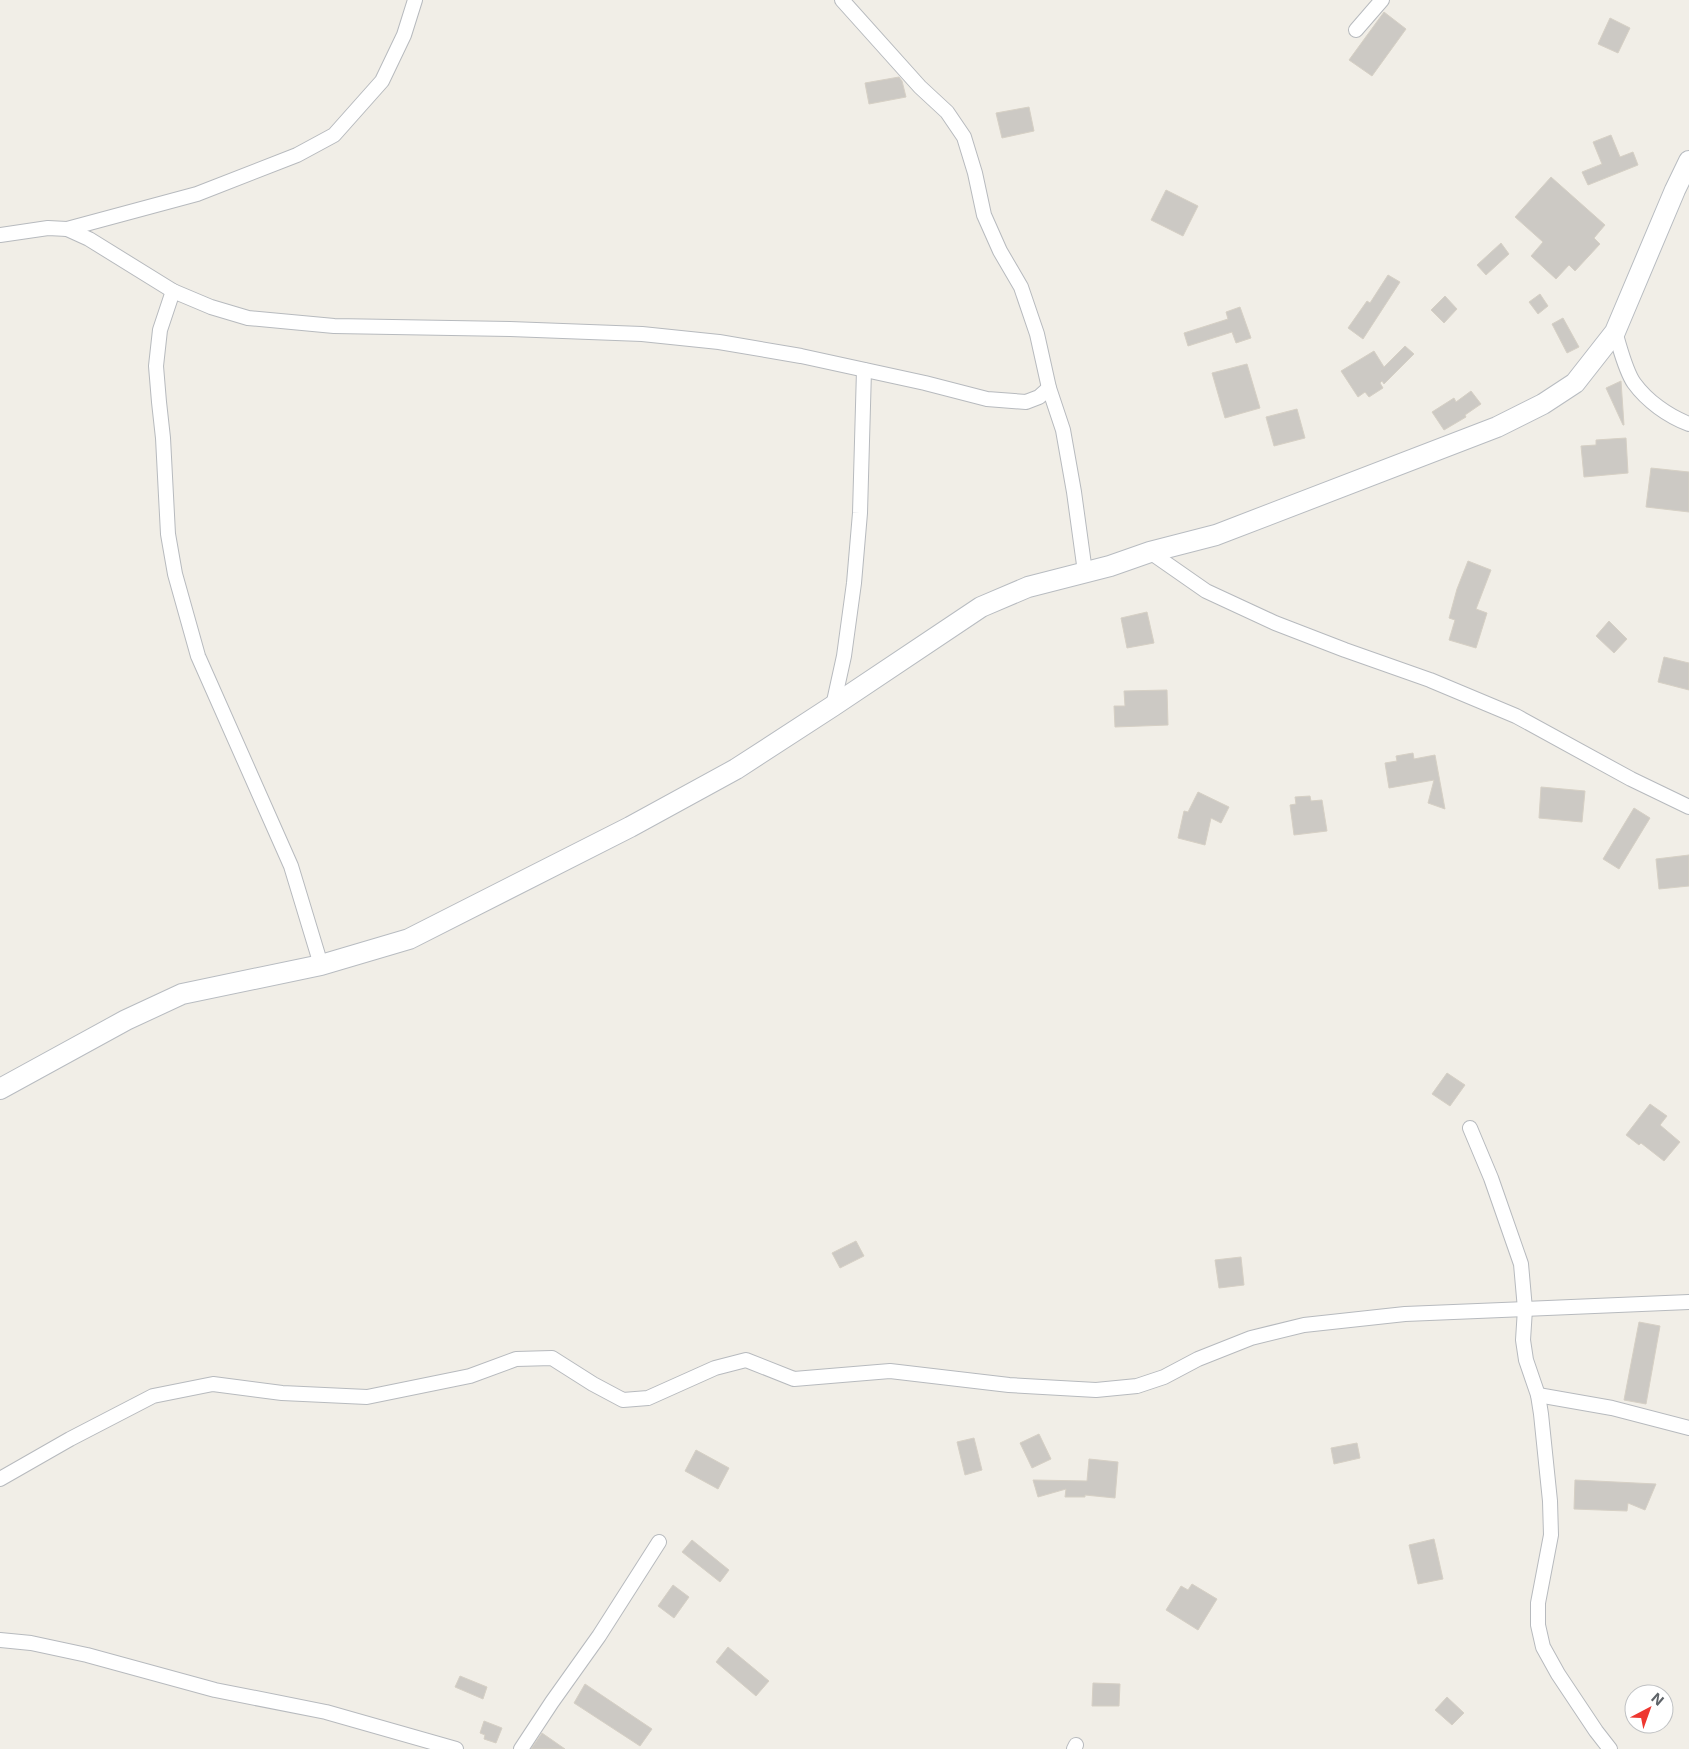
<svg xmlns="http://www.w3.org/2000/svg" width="1689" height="1749" font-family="Inter,sans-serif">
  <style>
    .building { fill: #ccc9c4; stroke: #d6d0c5 }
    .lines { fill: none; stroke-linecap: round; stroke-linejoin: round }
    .street-casing { stroke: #b7babe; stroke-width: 16 }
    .secondary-casing { stroke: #b8bcc1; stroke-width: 22 }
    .street { stroke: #fff; stroke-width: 14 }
    .secondary { stroke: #fff; stroke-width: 20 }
  </style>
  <rect width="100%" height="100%" fill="#f1eee7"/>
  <g class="building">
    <path d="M1384 12 1406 29 1372 76 1349 60Z"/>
    <path d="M1610 18 1630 28 1618 53 1598 44Z"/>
    <path d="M899 77 902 81 906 97 869 104 865 83Z"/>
    <path d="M1029 107 1034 131 1002 138 996 113Z"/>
    <path d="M1611 135 1620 157 1633 152 1638 165 1588 185 1582 172 1602 164 1593 142Z"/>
    <path d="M1551 177 1605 225 1594 238 1600 244 1575 271 1569 265 1556 279 1531 256 1543 242 1515 217Z"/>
    <path d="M1166 190 1198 206 1183 236 1151 220Z"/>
    <path d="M1501 243 1509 254 1486 275 1477 265Z"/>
    <path d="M1388 275 1400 282 1363 339 1348 328 1367 301 1370 303Z"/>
    <path d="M1540 294 1548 306 1538 314 1529 302Z"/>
    <path d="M1445 296 1457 309 1444 323 1431 310Z"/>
    <path d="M1240 307 1251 338 1236 343 1232 332 1188 346 1184 333 1228 319 1226 312Z"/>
    <path d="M1563 318 1579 347 1567 353 1552 324Z"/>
    <path d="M1405 346 1414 354 1384 384 1382 381 1380 383 1383 388 1369 397 1365 392 1358 397 1341 371 1374 351 1384 367Z"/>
    <path d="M1247 364 1260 408 1225 418 1212 373Z"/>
    <path d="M1621 381 1624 425H1623L1606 388Z"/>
    <path d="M1471 391 1481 404 1465 415 1466 417 1444 430 1432 412 1454 398 1456 402Z"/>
    <path d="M1297 409 1305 438 1274 446 1266 417Z"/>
    <path d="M1626 438 1628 473 1584 477 1581 446 1596 445V440Z"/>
    <path d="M1651 468 1689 472V512L1646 507Z"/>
    <path d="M1468 561 1491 570 1476 609 1487 613 1476 648 1449 640 1455 620 1449 618 1457 589Z"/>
    <path d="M1147 612 1154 643 1127 648 1121 618Z"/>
    <path d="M1609 621 1627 639 1614 653 1596 636Z"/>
    <path d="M1664 657 1689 663V690L1658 682Z"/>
    <path d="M1167 690 1168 725 1115 727 1114 706H1125L1124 691Z"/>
    <path d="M1413 753 1414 759 1435 755 1445 809 1428 803 1434 780 1389 788 1385 763 1397 761 1396 756Z"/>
    <path d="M1541 787 1585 791 1582 822 1539 818Z"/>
    <path d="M1198 792 1229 807 1221 823 1211 818 1205 845 1178 838 1184 811 1188 812Z"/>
    <path d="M1310 796 1311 801 1322 800 1327 831 1294 835 1290 805 1296 804 1295 797Z"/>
    <path d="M1634 808 1650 818 1619 869 1603 859Z"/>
    <path d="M1689 855V886L1659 889 1656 859Z"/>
    <path d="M1447 1073 1465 1085 1450 1106 1432 1094Z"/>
    <path d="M1650 1104 1667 1116 1660 1125 1680 1142 1664 1161 1641 1143 1639 1145 1626 1135Z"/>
    <path d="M856 1241 864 1256 840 1268 832 1253Z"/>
    <path d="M1241 1257 1244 1285 1219 1288 1215 1260Z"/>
    <path d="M1639 1322 1660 1326 1646 1404 1624 1400Z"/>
    <path d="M1039 1434 1051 1459 1032 1468 1020 1443Z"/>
    <path d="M974 1438 982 1470 965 1475 957 1442Z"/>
    <path d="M1357 1443 1360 1458 1334 1464 1331 1448Z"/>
    <path d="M696 1450 729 1468 718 1489 685 1471Z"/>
    <path d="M1089 1459 1118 1462 1115 1498 1085 1495V1497H1065L1066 1489 1038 1497 1033 1480 1087 1481Z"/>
    <path d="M1575 1480 1656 1484 1645 1510 1628 1503 1627 1511 1574 1509Z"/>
    <path d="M1434 1539 1443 1579 1418 1584 1409 1545Z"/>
    <path d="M692 1540 729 1570 720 1582 682 1552Z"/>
    <path d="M1192 1584 1217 1599 1198 1630 1166 1610 1181 1586 1188 1590Z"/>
    <path d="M673 1585 689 1597 674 1618 658 1606Z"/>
    <path d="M728 1647 769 1681 756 1696 716 1662Z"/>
    <path d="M460 1676 487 1687 483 1699 455 1687Z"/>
    <path d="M1093 1683 1120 1684 1119 1706H1092Z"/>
    <path d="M585 1684 652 1729 640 1746 574 1703Z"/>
    <path d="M1447 1697 1464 1713 1452 1725 1435 1710Z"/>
    <path d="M484 1721 502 1728 496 1743 484 1739 485 1735 480 1733Z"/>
    <path d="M542 1733 565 1749H531Z"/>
  </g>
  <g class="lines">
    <g class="street-casing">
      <g id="street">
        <path d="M842 0 920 87 947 112 964 137 975 173 984 215 1000 251 1021 287 1037 334 1049 388 1063 430 1074 492 1085 572"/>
        <path d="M1356 30 1382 0"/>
        <path d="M67 229 197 194 297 155 334 135 382 81 404 35 415 0"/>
        <path d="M0 235 48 228 67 229 89 239 173 291 211 307 248 318 334 326 510 329 642 334 719 342 801 356 925 383 987 399 1026 402 1039 397 1049 388"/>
        <path d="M173 291 160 330 156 366 159 402 163 438 168 534 175 574 198 656 291 866 321 965"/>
        <path d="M1615 332C1620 347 1625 370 1634 383 1647 401 1668 416 1689 424"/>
        <path d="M1150 552 1206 591 1275 623 1345 650 1430 680 1516 716 1631 779 1689 807"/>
        <path d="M833 706 844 656 854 583 860 513 864 370"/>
        <path d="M1470 1128 1491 1178 1521 1264 1525 1309 1523 1340 1526 1360 1538 1395 1541 1414 1550 1501 1551 1535 1538 1603V1625L1543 1647 1558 1674 1596 1731 1610 1749"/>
        <path d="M1538 1395 1612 1408 1689 1428"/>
        <path d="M0 1479 70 1439 153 1396 213 1384 282 1393 367 1397 470 1376 516 1359 552 1358 593 1384 623 1400 648 1398 715 1368 746 1360 794 1379 890 1371 1009 1385 1096 1390 1137 1386 1164 1377 1198 1359 1251 1338 1304 1325 1405 1314 1689 1302"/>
        <path d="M0 1640 31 1643 87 1655 215 1690 326 1712 456 1749"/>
        <path d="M521 1749 552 1702 599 1636 659 1542"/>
        <path d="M1074 1749 1076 1745"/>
      </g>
    </g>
    <g class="secondary-casing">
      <path id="secondary" d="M0 1089 126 1020 182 994 321 965 409 939 630 827 736 769 833 706 981 607 1028 587 1110 566 1150 552 1216 535 1497 427 1543 404 1575 383 1615 332 1675 190 1689 161"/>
    </g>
    <use href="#street" class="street"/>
    <use href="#secondary" class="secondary"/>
  </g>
  <g transform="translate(1649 1709) rotate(41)"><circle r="24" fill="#ffffff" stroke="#bfc1c3"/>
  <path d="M0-4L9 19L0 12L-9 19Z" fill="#ee3730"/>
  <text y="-8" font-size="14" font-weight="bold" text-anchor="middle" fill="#5e6368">N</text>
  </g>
</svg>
